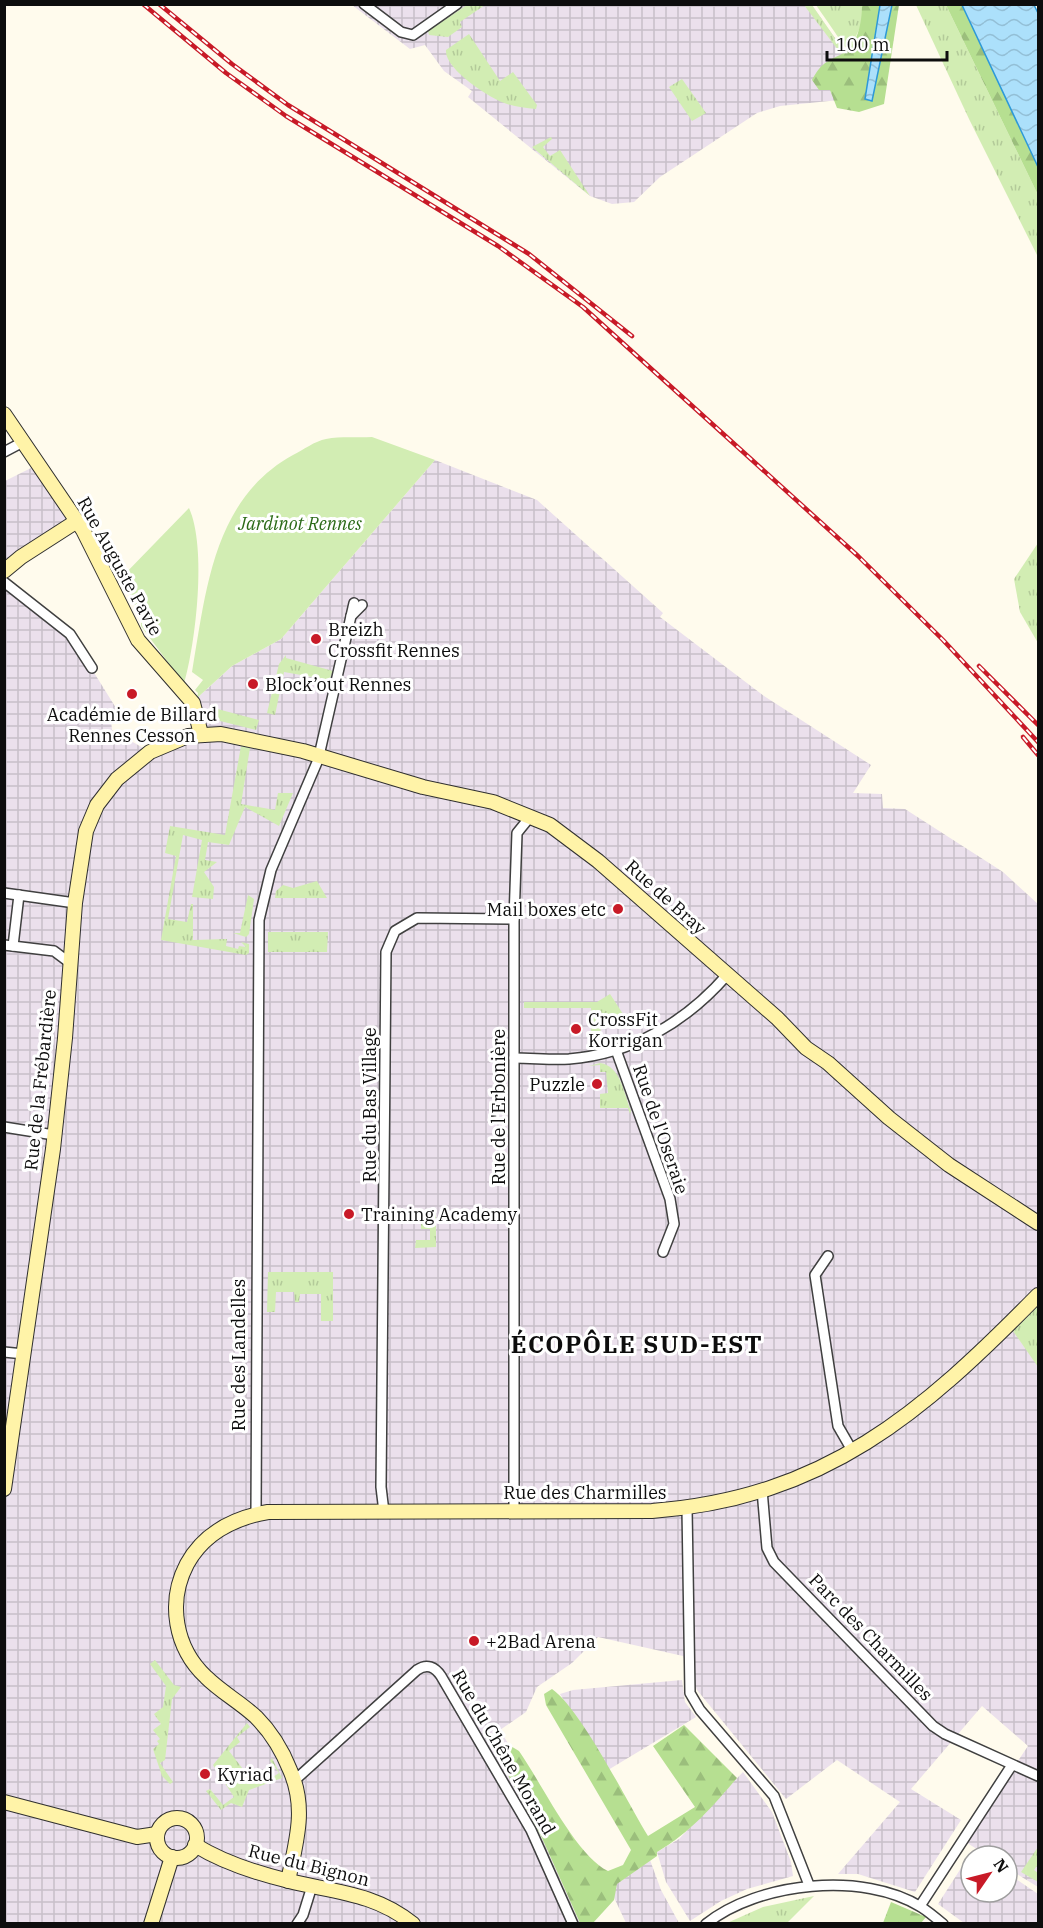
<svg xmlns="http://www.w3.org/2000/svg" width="1043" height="1928" font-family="'IBM Plex Serif',serif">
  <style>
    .industrial { fill: url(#industrial-grid) }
    .grass { fill: url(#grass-tufts) }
    .forest { fill: url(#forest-firs) }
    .garden { fill: #d2edb3 }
    .water { fill: url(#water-waves); stroke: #2d99d8; stroke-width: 1.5 }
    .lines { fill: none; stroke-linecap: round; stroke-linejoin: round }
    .street-casing { stroke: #404040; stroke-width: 12 }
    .secondary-casing { stroke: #2f2f2f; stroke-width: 16 }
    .street { stroke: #fff; stroke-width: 9 }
    .secondary { stroke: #fff3a8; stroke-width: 14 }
    .rail-casing { stroke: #c81a27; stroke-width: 4.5 }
    .rail { stroke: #fff; stroke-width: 2; stroke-dasharray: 7; stroke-linecap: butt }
    .poi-dot { fill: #c81a27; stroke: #fff; stroke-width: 2 }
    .labels { text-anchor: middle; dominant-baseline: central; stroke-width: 6; stroke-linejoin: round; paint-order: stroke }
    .park-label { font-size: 18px; font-style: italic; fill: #2b6a18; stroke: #fff }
    .street-label { font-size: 18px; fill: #0d0d0d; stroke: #fff }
    .poi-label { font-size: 18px; fill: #0d0d0d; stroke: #fff; text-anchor: start }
    .district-label { font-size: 24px; font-weight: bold; letter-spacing: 1.5px; fill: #0d0d0d; stroke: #fff }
  </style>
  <defs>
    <pattern id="industrial-grid" width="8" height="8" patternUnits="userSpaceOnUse" patternTransform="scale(1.5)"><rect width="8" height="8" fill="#ebe0ec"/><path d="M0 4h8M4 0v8" fill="none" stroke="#c8bfc9"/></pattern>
    <pattern id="grass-tufts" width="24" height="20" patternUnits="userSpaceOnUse" patternTransform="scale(1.5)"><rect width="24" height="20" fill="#d2edb3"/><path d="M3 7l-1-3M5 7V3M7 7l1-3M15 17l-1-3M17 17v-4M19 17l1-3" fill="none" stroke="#b3ca99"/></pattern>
    <pattern id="forest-firs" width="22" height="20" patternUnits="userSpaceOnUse" patternTransform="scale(1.5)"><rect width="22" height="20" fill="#b6df91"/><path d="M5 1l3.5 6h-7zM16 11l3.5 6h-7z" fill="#9bbe7c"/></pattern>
    <pattern id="water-waves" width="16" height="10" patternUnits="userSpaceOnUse" patternTransform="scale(1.5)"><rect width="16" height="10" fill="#ace0fb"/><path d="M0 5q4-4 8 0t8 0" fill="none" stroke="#93bfd6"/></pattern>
  </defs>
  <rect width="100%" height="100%" fill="#fffbed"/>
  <g class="industrial">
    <path d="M352 5H812L855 67 839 100 780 106 757 113 660 177 634 202 612 204 590 196 468 97 472 91 444 71 425 45 410 49Z"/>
    <path d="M435 460 537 500 663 613 660 617 764 696 871 765 853 793 882 794 883 808 905 809 1003 872 1038 904V1887L1007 1868V1856H988L964 1841 1028 1746 982 1706 911 1789 961 1820 915 1892 858 1874H838L900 1802 837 1760 786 1799 697 1690 683 1656 598 1637 572 1663 537 1687 526 1712 500 1730 509 1745 496 1753 542 1838 580 1923H5L4 582 70 634 116 708 117 713 111 721 112 730 150 752 200 734 197 698 232 666 281 639Z"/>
    <path d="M39 464 77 521 5 571V481Z"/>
    <path d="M682 1680 685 1702 696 1717 608 1770 560 1694 573 1690Z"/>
    <path d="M743 1772 772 1812 791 1862 793 1876 747 1889 721 1901 690 1921 666 1882 657 1852 679 1839Z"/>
    <path d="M972 1851 980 1856H971V1892H1007V1873L1038 1894V1923H964L938 1904Z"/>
    <path d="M650 1860 661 1890 679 1923H626L610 1889Z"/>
  </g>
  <g class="grass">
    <path d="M467 5H485L460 22 462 27 448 37 429 35 428 31Z"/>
    <path d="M804 5H812L844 51 841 54Z"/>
    <path d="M816 5H862V23L852 45 845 47Z"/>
    <path d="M916 5H946L1038 195V257L969 119Z"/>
    <path d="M469 34 500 81 513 72 537 105 536 109C526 108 516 107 507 104 491 99 444 69 446 50Z"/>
    <path d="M682 79 706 113 692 121 669 87Z"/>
    <path d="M551 137 552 139 543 147 550 156 560 150 590 196 532 147Z"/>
    <path d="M1038 543V643L1020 612 1014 579Z"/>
    <path d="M286 655V658L333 671 329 680 284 672 275 715 267 713 279 664Z"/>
    <path d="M210 707 259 720 256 730 216 720Z"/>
    <path d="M241 746 250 748 241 804 275 810 278 793H293L279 826 245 807 229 845 208 842 205 860 217 862 204 872 214 887 213 899 192 897 202 840 183 835 168 919 187 922 191 904H193V940L227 939 226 946 238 949 239 946 246 947 241 942 249 944V953L246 955 161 940 176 856 165 853 170 826 225 835Z"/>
    <path d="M317 881 327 898H275L276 891 283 885 293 888Z"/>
    <path d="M248 895 254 899 249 934 246 937 233 933H240Z"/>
    <path d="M268 932H328L327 952H268Z"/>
    <path d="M610 994 623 1014 600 1024 602 1044 596 1046 591 1042V1008H524V1002H597Z"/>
    <path d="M600 1063C621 1066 624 1094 631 1111L630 1114 628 1108H600V1094L608 1093 606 1072H600V1065L589 1066Z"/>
    <path d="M430 1209H436V1247L415 1248 416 1240H430V1229H421V1215H430Z"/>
    <path d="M268 1272H333V1321H321V1294H300L299 1302H295L294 1292H276L275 1312H267Z"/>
    <path d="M1038 1306V1367L1013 1331Z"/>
    <path d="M155 1660 174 1685 181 1687 172 1699 165 1760 160 1763 173 1782 170 1784 162 1776 153 1749 159 1744 157 1741 160 1739 153 1730 161 1724 154 1714 163 1707 166 1686 150 1664Z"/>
    <path d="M247 1723 250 1727 237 1737 240 1742 229 1751 253 1782 270 1771 273 1777 279 1773 270 1761 272 1758 282 1778 249 1790 242 1807 231 1803 221 1810 206 1791 210 1789 223 1805 234 1797 213 1765Z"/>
    <path d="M1038 1847V1864L1034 1870 1038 1873V1882L1021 1872Z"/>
    <path d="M814 1896 787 1923H727L763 1907Z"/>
  </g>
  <g class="forest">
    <path d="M862 5H880L866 99 872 100 892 5H899L884 104 859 112 837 108 830 90H819L812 80C820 65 825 62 840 55 858 47 862 22 862 5Z"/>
    <path d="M946 5H962L1038 167V195Z"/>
    <path d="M552 1689C581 1709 627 1802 648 1836L695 1807 653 1746 684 1725 737 1778C713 1806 690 1833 657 1852V1856L617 1884 614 1900 593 1923H580L542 1838 496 1753 509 1745 519 1751C541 1782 576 1856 608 1871L623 1865 631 1850 546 1705 544 1694Z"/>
    <path d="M891 1902 926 1917 921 1923H883Z"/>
  </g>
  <g class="garden">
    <path d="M372 437 435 460 281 639 232 666 197 698 198 693 195 690 203 680 192 672C206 591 213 499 293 455 303 450 315 441 326 439 341 436 357 438 372 437Z"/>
    <path d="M189 508C207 548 196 642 184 684L141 626V617L121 578Z"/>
  </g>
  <g class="water">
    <path d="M880 5H892L872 101 865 99Z"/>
    <path d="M962 5H1034L1038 13V167Z"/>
  </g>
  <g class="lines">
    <g class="street-casing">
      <g id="street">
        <path d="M364 4 401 32 413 35 457 4"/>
        <path d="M4 452 23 442"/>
        <path d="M4 582 70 634 92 668"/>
        <path d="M351 616 362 605"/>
        <path d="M4 893 75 903"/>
        <path d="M4 945 54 951 70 963"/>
        <path d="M13 946 19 895"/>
        <path d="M616 1050 670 1199 674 1224 663 1252"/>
        <path d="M514 1058C533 1058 551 1060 569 1059 632 1054 686 1022 727 975"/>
        <path d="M4 1127 54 1135"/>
        <path d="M828 1256 815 1275 838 1426 853 1452"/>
        <path d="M4 1352 24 1354"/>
        <path d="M762 1490 767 1548 774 1562 933 1726 945 1734 1038 1776"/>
        <path d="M687 1508 690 1693 700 1710 774 1796 809 1885"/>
        <path d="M514 1510V919L517 833 530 817"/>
        <path d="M384 1512 381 1487 386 952 395 931 417 918 514 919"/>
        <path d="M256 1514 259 920 271 870 318 760 354 603"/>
        <path d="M295 1780 417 1670C427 1663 435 1667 441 1676L531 1830 573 1924"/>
        <path d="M920 1906 1012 1765"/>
        <path d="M297 1924 303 1915 312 1886"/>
        <path d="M706 1924C758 1882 864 1871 921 1907 929 1912 936 1918 943 1924"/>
      </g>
    </g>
    <g class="secondary-casing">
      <g id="secondary">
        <path d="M4 414 83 530 138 640 193 703 201 734"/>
        <path d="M4 571 21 557 77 521"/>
        <path d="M4 1489 53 1149 65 1038 75 903 86 831 97 805 117 779 150 752 188 736 221 734 303 751 423 787 493 802 550 825 598 861 777 1018 806 1048 828 1063 889 1118 949 1165 1038 1223"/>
        <path d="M4 1802 137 1837 157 1834"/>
        <circle cx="177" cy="1838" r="20"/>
        <path d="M195 1845C224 1863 256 1873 289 1881 334 1892 375 1893 413 1924"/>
        <path d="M288 1881C296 1842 307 1808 290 1770 282 1750 271 1732 256 1717 240 1702 221 1692 206 1677 175 1648 167 1602 187 1564 204 1533 234 1518 268 1512L652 1511C825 1498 922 1413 1038 1295"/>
        <path d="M151 1924 172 1857"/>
      </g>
    </g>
    <use href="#street" class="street"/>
    <use href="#secondary" class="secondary"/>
    <g class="rail-casing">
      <g id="rail">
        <path d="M143 4 226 73 286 116 498 246 583 307 858 556 943 640 1038 742"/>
        <path d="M159 4 232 64 288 105 529 254 632 336"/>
        <path d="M979 666 1038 725"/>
        <path d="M1023 737 1038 755"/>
      </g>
    </g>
    <use href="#rail" class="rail"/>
  </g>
  <g class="poi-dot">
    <circle cx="316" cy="639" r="6"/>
    <circle cx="253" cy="684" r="6"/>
    <circle cx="132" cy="694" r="6"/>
    <circle cx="618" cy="909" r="6"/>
    <circle cx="576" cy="1029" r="6"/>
    <circle cx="597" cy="1084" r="6"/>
    <circle cx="349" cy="1214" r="6"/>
    <circle cx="474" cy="1641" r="6"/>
    <circle cx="205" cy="1774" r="6"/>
  </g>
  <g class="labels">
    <g class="park-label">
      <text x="300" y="523">Jardinot Rennes</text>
    </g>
    <g class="street-label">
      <text transform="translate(120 566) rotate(61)">Rue Auguste Pavie</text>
      <text transform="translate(666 897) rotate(42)">Rue de Bray</text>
      <text transform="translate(40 1080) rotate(-84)">Rue de la Frébardière</text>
      <text transform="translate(369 1105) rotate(-90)">Rue du Bas Village</text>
      <text transform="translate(498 1107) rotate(-90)">Rue de l'Erbonière</text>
      <text transform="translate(661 1129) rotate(71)">Rue de l'Oseraie</text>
      <text transform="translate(238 1355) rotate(-90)">Rue des Landelles</text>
      <text x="585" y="1492">Rue des Charmilles</text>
      <text transform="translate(871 1637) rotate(46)">Parc des Charmilles</text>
      <text transform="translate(504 1752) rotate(60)">Rue du Chêne Morand</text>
      <text transform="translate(309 1865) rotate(14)">Rue du Bignon</text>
    </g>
    <g class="poi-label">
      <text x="328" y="629">Breizh<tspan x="328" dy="21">Crossfit Rennes</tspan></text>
      <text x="265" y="684">Block’out Rennes</text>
      <text x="132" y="714" text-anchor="middle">Académie de Billard<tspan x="132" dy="21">Rennes Cesson</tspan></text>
      <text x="606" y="909" text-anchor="end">Mail boxes etc</text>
      <text x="588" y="1019">CrossFit<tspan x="588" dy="21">Korrigan</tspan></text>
      <text x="585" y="1084" text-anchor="end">Puzzle</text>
      <text x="361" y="1214">Training Academy</text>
      <text x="486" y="1641">+2Bad Arena</text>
      <text x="217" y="1774">Kyriad</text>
    </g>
    <g class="district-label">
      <text x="637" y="1344">ÉCOPÔLE SUD-EST</text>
    </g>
  </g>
  <rect width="1043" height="1928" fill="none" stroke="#0d0d0d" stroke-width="12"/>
  <g transform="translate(989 1874) rotate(55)"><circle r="28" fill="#ffffff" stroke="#9e9e9e" stroke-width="1.5"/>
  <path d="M0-4.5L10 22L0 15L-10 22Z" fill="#c81a27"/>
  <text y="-9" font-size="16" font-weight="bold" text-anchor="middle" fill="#0d0d0d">N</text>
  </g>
  <path d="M827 51v9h120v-9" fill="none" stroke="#0d0d0d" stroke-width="3"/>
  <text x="836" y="51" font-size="18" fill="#0d0d0d" stroke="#ffffff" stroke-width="4.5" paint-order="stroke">100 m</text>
</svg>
